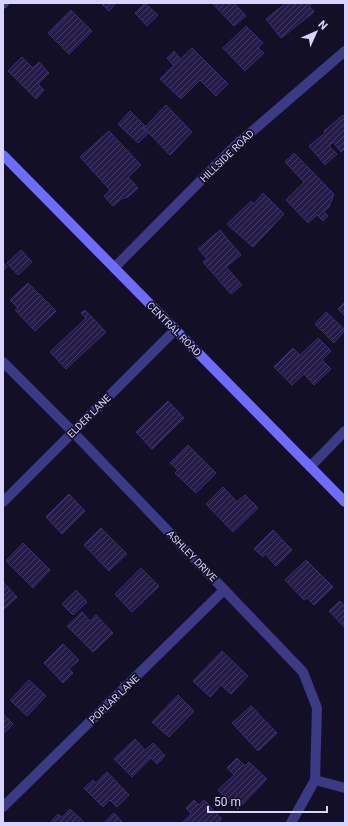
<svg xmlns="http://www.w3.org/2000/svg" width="348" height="826" font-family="Roboto,sans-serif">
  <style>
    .building { fill: url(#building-hatch); stroke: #3b2d73 }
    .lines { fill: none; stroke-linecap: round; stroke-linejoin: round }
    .minor { stroke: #3d3a85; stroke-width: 10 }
    .secondary { stroke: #6f6bff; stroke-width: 10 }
    .labels { text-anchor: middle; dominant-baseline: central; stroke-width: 3.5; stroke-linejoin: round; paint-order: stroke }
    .street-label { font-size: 10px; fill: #d9d4ff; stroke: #130f26 }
  </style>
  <defs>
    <pattern id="building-hatch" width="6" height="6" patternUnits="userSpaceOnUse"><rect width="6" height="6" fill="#241b47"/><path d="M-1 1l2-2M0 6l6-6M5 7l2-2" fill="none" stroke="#433b63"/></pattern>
  </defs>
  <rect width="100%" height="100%" fill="#130f26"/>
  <g class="building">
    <path d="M101 3H116L109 11Z"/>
    <path d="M145 3 158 15 147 26 135 13Z"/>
    <path d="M212 3H234L246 16 234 26Z"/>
    <path d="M286 3H313L309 6 314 12 281 38 266 19Z"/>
    <path d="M71 10 92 31 69 54 48 33Z"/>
    <path d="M246 26 263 43 258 48 264 53 245 71 223 48Z"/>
    <path d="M192 48 228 84 216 96 200 80 181 99 160 79Z"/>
    <path d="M174 51 180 58 173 65 167 58Z"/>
    <path d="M22 57 33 68 39 62 49 73 38 84 44 90 36 99 8 71Z"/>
    <path d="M166 105 192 132 170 155 144 128Z"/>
    <path d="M130 111 145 126 143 128 148 133 138 143 118 124Z"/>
    <path d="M343 115 345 118V148L341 152 333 142 329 146 337 154 325 165 309 146 325 133 324 131Z"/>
    <path d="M109 131 141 165 128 177 138 188 128 197 121 199 113 206 104 196 110 190 80 157Z"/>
    <path d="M294 153 334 194 329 207 324 212 328 216 323 221 317 215 308 223 286 200 304 182 285 162Z"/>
    <path d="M263 193 284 214 253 247 227 224 251 201 254 204Z"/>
    <path d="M220 230 241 255 226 267 242 285 231 294 203 262 207 259 198 249Z"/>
    <path d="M21 250 32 262 18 275 7 263Z"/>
    <path d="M3 262 7 267 3 271Z"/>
    <path d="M28 283 56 311 35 331 15 310 18 308 10 300Z"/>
    <path d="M345 302V316L338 309Z"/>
    <path d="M85 310 106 332 66 369 50 352 86 318 81 313Z"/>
    <path d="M326 312 345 330 334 343 315 324Z"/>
    <path d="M318 338 331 351 322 360 331 369 314 385 304 374 292 385 274 367 293 348 300 355Z"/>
    <path d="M168 401 184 418 152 449 136 432Z"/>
    <path d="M188 445 216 473 196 493 175 473 178 470 170 463Z"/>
    <path d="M223 487 237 502 245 495 258 508 233 532 206 504Z"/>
    <path d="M69 494 85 511 62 534 46 517Z"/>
    <path d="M101 528 127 554 109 571 84 545Z"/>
    <path d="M273 530 292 550 276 566 265 554 263 557 254 549Z"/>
    <path d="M23 543 50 570 33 588 6 561Z"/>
    <path d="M306 560 333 587 314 605 307 598 304 600 285 580Z"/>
    <path d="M141 568 159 586 132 612 115 594Z"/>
    <path d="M3 582 17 597 3 610Z"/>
    <path d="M76 590 87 602 73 615 62 604Z"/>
    <path d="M340 601 345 607V628L329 611Z"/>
    <path d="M82 612 90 621 96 615 113 633 93 652 67 626Z"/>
    <path d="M63 644 79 660 69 669 73 673 63 683 44 663Z"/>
    <path d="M222 651 248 676 231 694 221 685 210 697 193 681Z"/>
    <path d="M29 680 46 696 27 716 10 700Z"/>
    <path d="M178 695 194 711 169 737 152 722Z"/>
    <path d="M251 706 277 733 258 751 232 723Z"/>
    <path d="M3 714 13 724 3 734Z"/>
    <path d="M135 739 145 750 153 743 165 756 157 764 151 758 132 777 114 759Z"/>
    <path d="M237 758 245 766 249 762 267 779 238 809 218 790 234 775 227 768Z"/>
    <path d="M107 772 129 795 117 807 110 800 103 807 84 788 93 780 96 783Z"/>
    <path d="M194 800 199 805 204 800 222 819 218 823H182L191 814 186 808Z"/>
    <path d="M70 809 85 823H50L58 814 62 817Z"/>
    <path d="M114 813 123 823H104Z"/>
  </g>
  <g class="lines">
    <g class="minor">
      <path d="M3 4 4 3"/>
      <path d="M114 268 235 146 345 51"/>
      <path d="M3 362 73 432 303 672 317 708 315 780 291 823"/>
      <path d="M310 467 345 431"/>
      <path d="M3 502 175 330"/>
      <path d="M315 780 345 788"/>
      <path d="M3 807 224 590"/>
    </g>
    <path class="secondary" d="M3 155 345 502"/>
  </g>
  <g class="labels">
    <g class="street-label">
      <text transform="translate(227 156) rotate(-44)">HILLSIDE ROAD</text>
      <text transform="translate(174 329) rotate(45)">CENTRAL ROAD</text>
      <text transform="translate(89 416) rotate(-45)">ELDER LANE</text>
      <text transform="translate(192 556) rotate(46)">ASHLEY DRIVE</text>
      <text transform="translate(114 699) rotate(-44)">POPLAR LANE</text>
    </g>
  </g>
  <rect width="348" height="826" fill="none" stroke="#d9d4ff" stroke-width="8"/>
  <g transform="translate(316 32) rotate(45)" stroke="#130f26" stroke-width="3" paint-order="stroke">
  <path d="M0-3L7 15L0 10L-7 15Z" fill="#d9d4ff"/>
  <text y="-6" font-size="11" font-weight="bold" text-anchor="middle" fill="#d9d4ff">N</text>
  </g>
  <path d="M208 806v6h119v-6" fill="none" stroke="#d9d4ff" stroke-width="2"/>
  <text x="214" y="806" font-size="12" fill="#d9d4ff" stroke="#130f26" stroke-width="3" paint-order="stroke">50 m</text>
</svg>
